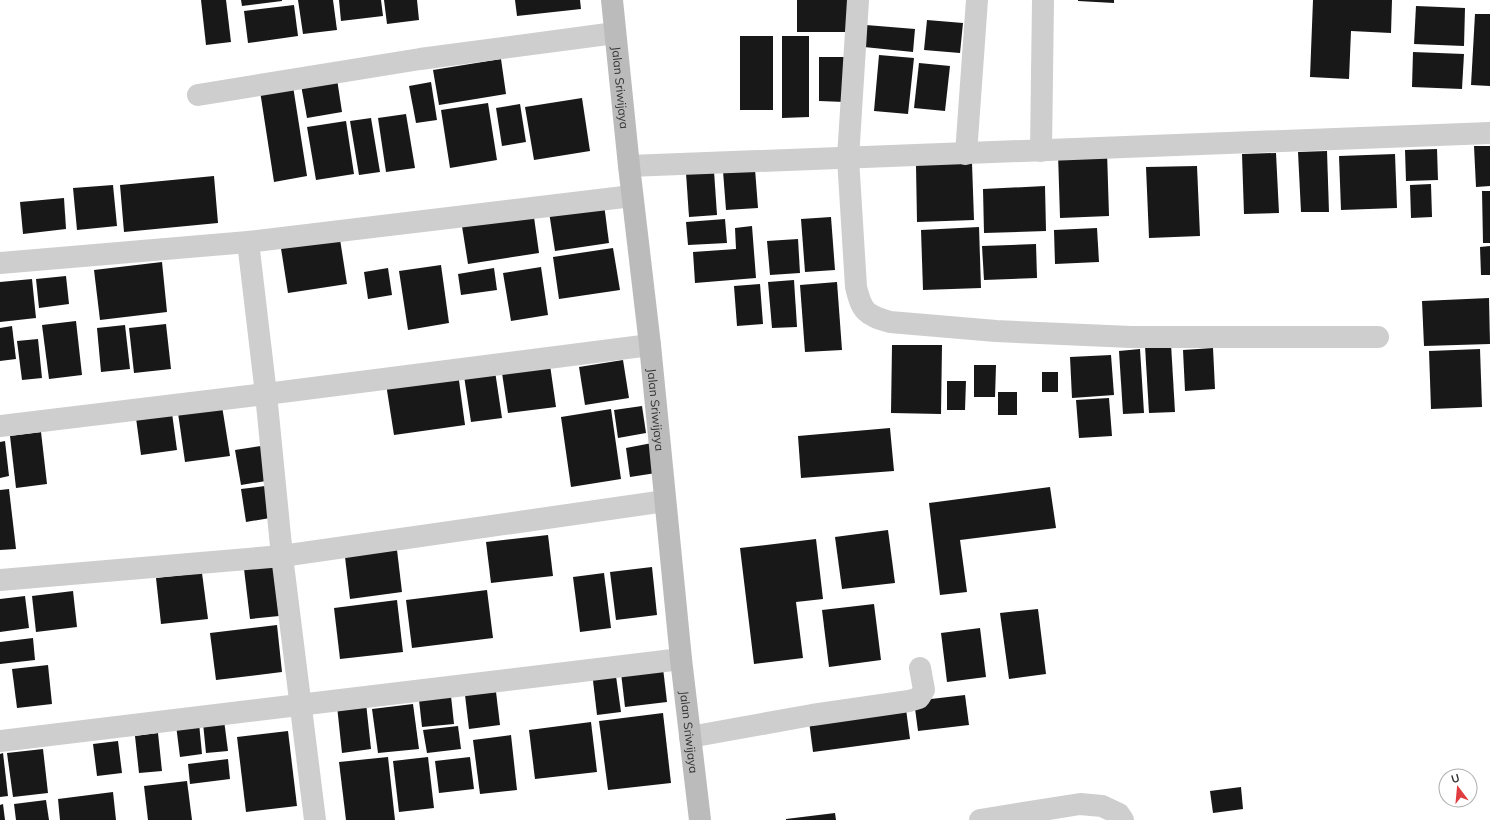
<svg xmlns="http://www.w3.org/2000/svg" width="1490" height="820" font-family="Mulish,sans-serif">
  <style>
    .building { fill: #181818 }
    .lines { fill: none; stroke-linecap: round; stroke-linejoin: round }
    .street { stroke: #cecece; stroke-width: 22 }
    .secondary { stroke: #bbb; stroke-width: 22 }
    .labels { text-anchor: middle; dominant-baseline: central; stroke-width: 4; stroke-linejoin: round; paint-order: stroke }
    .street-label { font-size: 12px; fill: #313131; stroke: #fff }
  </style>
  <rect width="100%" height="100%" fill="#fff"/>
  <g class="building">
    <path d="M201 0H226L231 42 206 45Z"/>
    <path d="M241 0H282V1L242 6Z"/>
    <path d="M298 0H333L337 30 303 34Z"/>
    <path d="M339 0H381L383 16 341 21Z"/>
    <path d="M384 0H417L419 20 387 24Z"/>
    <path d="M515 0H580L581 9 517 16Z"/>
    <rect x="797" y="0" width="51" height="32"/>
    <path d="M1078 0H1114V3L1078 1Z"/>
    <path d="M1313 0H1392L1391 33 1351 31 1349 79 1310 77Z"/>
    <path d="M294 5 298 36 248 43 244 11Z"/>
    <path d="M1416 6 1465 8 1464 46 1414 44Z"/>
    <path d="M1475 14H1490V86L1471 85Z"/>
    <path d="M927 20 963 23 960 53 924 50Z"/>
    <path d="M866 25 915 29 913 52 864 47Z"/>
    <rect x="740" y="36" width="33" height="74"/>
    <path d="M782 36H809V117L782 118Z"/>
    <path d="M1413 52 1464 54 1462 89 1412 87Z"/>
    <path d="M879 55 914 58 908 114 874 111Z"/>
    <path d="M819 57H844L845 102 819 101Z"/>
    <path d="M501 59 506 94 439 105 433 70Z"/>
    <path d="M919 63 950 66 945 111 914 108Z"/>
    <path d="M337 79 342 112 307 118 301 85Z"/>
    <path d="M431 82 437 120 416 123 409 86Z"/>
    <path d="M293 86 307 176 274 182 260 91Z"/>
    <path d="M582 98 590 151 534 160 525 107Z"/>
    <path d="M488 103 497 160 450 168 441 110Z"/>
    <path d="M520 104 526 142 502 146 496 108Z"/>
    <path d="M406 114 415 168 386 172 378 118Z"/>
    <path d="M371 118 380 172 359 175 350 121Z"/>
    <path d="M346 121 354 174 316 180 307 127Z"/>
    <path d="M1474 146H1490V186L1476 187Z"/>
    <path d="M1437 149 1438 180 1406 181 1405 150Z"/>
    <path d="M1107 151 1109 216 1060 218 1058 153Z"/>
    <path d="M1327 151 1329 212H1301L1298 152Z"/>
    <path d="M1276 153 1279 213 1244 214 1242 154Z"/>
    <path d="M1395 154 1397 208 1341 210 1339 156Z"/>
    <path d="M972 163 974 220 917 222 916 165Z"/>
    <path d="M1197 166 1200 236 1149 238 1146 167Z"/>
    <path d="M755 169 758 208 726 210 723 171Z"/>
    <path d="M714 171 717 215 689 217 686 173Z"/>
    <path d="M214 176 218 223 124 232 120 185Z"/>
    <path d="M1431 184 1432 217 1411 218 1410 185Z"/>
    <path d="M113 185 117 226 77 230 73 188Z"/>
    <path d="M1045 186 1046 231 984 233 983 189Z"/>
    <path d="M1482 191H1490V243H1483Z"/>
    <path d="M64 198 66 229 23 234 20 202Z"/>
    <path d="M604 204 609 243 555 251 549 212Z"/>
    <path d="M533 210 539 253 468 264 461 220Z"/>
    <path d="M831 217 835 270 805 272 801 219Z"/>
    <path d="M725 219 727 243 688 245 686 222Z"/>
    <path d="M752 226 756 278 695 283 693 252 736 249 735 228Z"/>
    <path d="M979 227 981 288 923 290 921 230Z"/>
    <path d="M1097 228 1099 262 1055 264 1054 230Z"/>
    <path d="M339 233 347 284 288 293 280 242Z"/>
    <path d="M798 239 800 273 770 275 767 241Z"/>
    <path d="M1036 244 1037 278 984 280 982 246Z"/>
    <path d="M1490 246V275H1481L1480 247Z"/>
    <path d="M613 248 620 290 559 299 553 257Z"/>
    <path d="M162 262 167 312 100 320 94 270Z"/>
    <path d="M441 265 449 323 408 330 399 271Z"/>
    <path d="M541 267 548 315 511 321 503 273Z"/>
    <path d="M388 268 392 295 368 299 364 272Z"/>
    <path d="M494 268 497 290 461 295 458 274Z"/>
    <path d="M66 276 69 304 39 308 36 279Z"/>
    <path d="M32 279 36 318 0 322V282Z"/>
    <path d="M794 280 797 327 772 328 768 282Z"/>
    <path d="M837 282 842 350 805 352 800 285Z"/>
    <path d="M760 284 763 324 737 326 734 286Z"/>
    <path d="M1489 298 1490 344 1424 346 1422 301Z"/>
    <path d="M76 321 82 375 49 379 42 325Z"/>
    <path d="M166 324 171 369 134 373 129 328Z"/>
    <path d="M125 325 130 369 101 372 97 328Z"/>
    <path d="M12 326 16 359 0 361V328Z"/>
    <path d="M38 339 42 378 22 380 17 341Z"/>
    <path d="M1171 344 1175 412 1149 413 1145 346Z"/>
    <path d="M892 345H942L941 414 891 413Z"/>
    <path d="M1213 348 1215 389 1185 391 1183 350Z"/>
    <path d="M1140 349 1144 413 1123 414 1119 351Z"/>
    <path d="M1480 349 1482 407 1431 409 1429 351Z"/>
    <path d="M1111 355 1114 395 1072 398 1070 357Z"/>
    <path d="M623 360 629 398 585 405 579 367Z"/>
    <path d="M550 365 556 407 508 413 502 373Z"/>
    <path d="M974 365H996L995 397H974Z"/>
    <path d="M495 371 502 418 471 422 464 376Z"/>
    <rect x="1042" y="372" width="16" height="20"/>
    <path d="M458 373 465 425 394 435 386 384Z"/>
    <path d="M947 381H966L965 410H947Z"/>
    <rect x="998" y="392" width="19" height="23"/>
    <path d="M1109 398 1112 436 1079 438 1076 400Z"/>
    <path d="M222 406 230 456 185 462 178 413Z"/>
    <path d="M642 406 646 433 618 438 614 410Z"/>
    <path d="M611 409 621 479 571 487 561 417Z"/>
    <path d="M172 413 177 450 141 455 136 418Z"/>
    <path d="M890 428 894 471 801 478 798 436Z"/>
    <path d="M41 432 47 484 16 488 10 436Z"/>
    <path d="M5 441 9 476 0 478V442Z"/>
    <path d="M652 443 656 473 630 477 626 448Z"/>
    <path d="M261 446 266 481 241 485 235 450Z"/>
    <path d="M265 486 270 518 246 522 241 489Z"/>
    <path d="M1050 487 1056 528 960 540 967 592 940 595 929 503Z"/>
    <path d="M9 489 16 549 0 550V490Z"/>
    <path d="M888 530 895 583 842 589 835 537Z"/>
    <path d="M548 535 553 576 491 583 486 542Z"/>
    <path d="M816 539 823 599 796 602 803 658 754 664 740 548Z"/>
    <path d="M397 550 402 592 350 599 345 557Z"/>
    <path d="M273 565 279 616 250 619 244 569Z"/>
    <path d="M652 567 657 615 616 620 610 572Z"/>
    <path d="M202 573 208 619 161 624 156 578Z"/>
    <path d="M604 573 611 628 580 632 573 577Z"/>
    <path d="M487 590 493 638 412 648 406 600Z"/>
    <path d="M73 591 77 627 36 632 32 596Z"/>
    <path d="M25 596 29 628 0 632V599Z"/>
    <path d="M397 600 403 652 340 659 334 608Z"/>
    <path d="M874 604 881 660 829 667 822 610Z"/>
    <path d="M1038 609 1046 674 1009 679 1000 613Z"/>
    <path d="M277 625 282 672 216 680 210 633Z"/>
    <path d="M980 628 986 677 947 682 941 633Z"/>
    <path d="M33 638 35 660 0 664V642Z"/>
    <path d="M48 665 52 704 17 708 12 669Z"/>
    <path d="M663 668 667 702 625 707 621 673Z"/>
    <path d="M615 669 621 712 597 715 592 672Z"/>
    <path d="M496 692 500 725 469 729 465 695Z"/>
    <path d="M965 695 969 725 918 731 914 701Z"/>
    <path d="M451 696 454 724 422 727 419 700Z"/>
    <path d="M366 703 371 749 342 753 337 706Z"/>
    <path d="M413 704 419 749 378 753 372 709Z"/>
    <path d="M906 709 910 739 813 752 809 721Z"/>
    <path d="M663 713 671 783 608 790 599 721Z"/>
    <path d="M224 720 228 751 206 753 203 723Z"/>
    <path d="M591 722 597 772 535 779 529 730Z"/>
    <path d="M199 723 202 754 180 757 176 725Z"/>
    <path d="M458 726 461 749 427 753 423 730Z"/>
    <path d="M288 731 297 806 246 812 237 737Z"/>
    <path d="M158 733 162 771 139 773 135 736Z"/>
    <path d="M511 735 517 790 480 794 473 740Z"/>
    <path d="M118 741 122 773 97 776 93 744Z"/>
    <path d="M43 749 48 793 13 797 7 753Z"/>
    <path d="M3 753 8 796 0 797V754Z"/>
    <path d="M388 757 395 820H346L339 762Z"/>
    <path d="M428 757 434 808 399 812 393 761Z"/>
    <path d="M470 757 474 789 439 793 435 761Z"/>
    <path d="M228 759 230 779 190 784 188 764Z"/>
    <path d="M187 781 192 820H148L144 786Z"/>
    <path d="M1241 787 1243 809 1213 813 1210 791Z"/>
    <path d="M113 792 116 820H60L58 799Z"/>
    <path d="M46 800 49 820H16L14 804Z"/>
    <path d="M3 804 5 820H0V805Z"/>
    <path d="M835 813 836 820H786V819Z"/>
  </g>
  <g class="lines">
    <g class="street">
      <path d="M858 0 848 158 856 287C862 312 866 315 890 322L996 331 1131 337H1378"/>
      <path d="M198 95 420 59 615 33"/>
      <path d="M1041 151 1043 0"/>
      <path d="M966 154 977 0"/>
      <path d="M629 166 1490 133"/>
      <path d="M248 242 266 394 282 556 315 820"/>
      <path d="M0 263 248 242 632 196"/>
      <path d="M0 426 266 394 650 345"/>
      <path d="M0 580 282 556 665 501"/>
      <path d="M690 737 812 715 909 701 919 698 924 690 920 668"/>
      <path d="M0 741 681 659"/>
      <path d="M980 820 1080 804 1102 806 1119 814 1123 820"/>
    </g>
    <path class="secondary" id="s1" d="M612 0 629 166 650 345 681 659 700 820"/>
  </g>
  <g class="labels">
    <g class="street-label">
      <text stroke="none"><textPath href="#s1" startOffset="88">Jalan Sriwijaya</textPath></text>
      <text stroke="none"><textPath href="#s1" startOffset="412">Jalan Sriwijaya</textPath></text>
      <text stroke="none"><textPath href="#s1" startOffset="736">Jalan Sriwijaya</textPath></text>
    </g>
  </g>
  <g transform="translate(1458 788) rotate(344)"><circle r="19" fill="#ffffff" stroke="#adadad"/>
  <path d="M0-3L7 15L0 10L-7 15Z" fill="#df3d40"/>
  <text y="-6" font-size="11" font-weight="bold" text-anchor="middle" fill="#313131">U</text>
  </g>
</svg>
